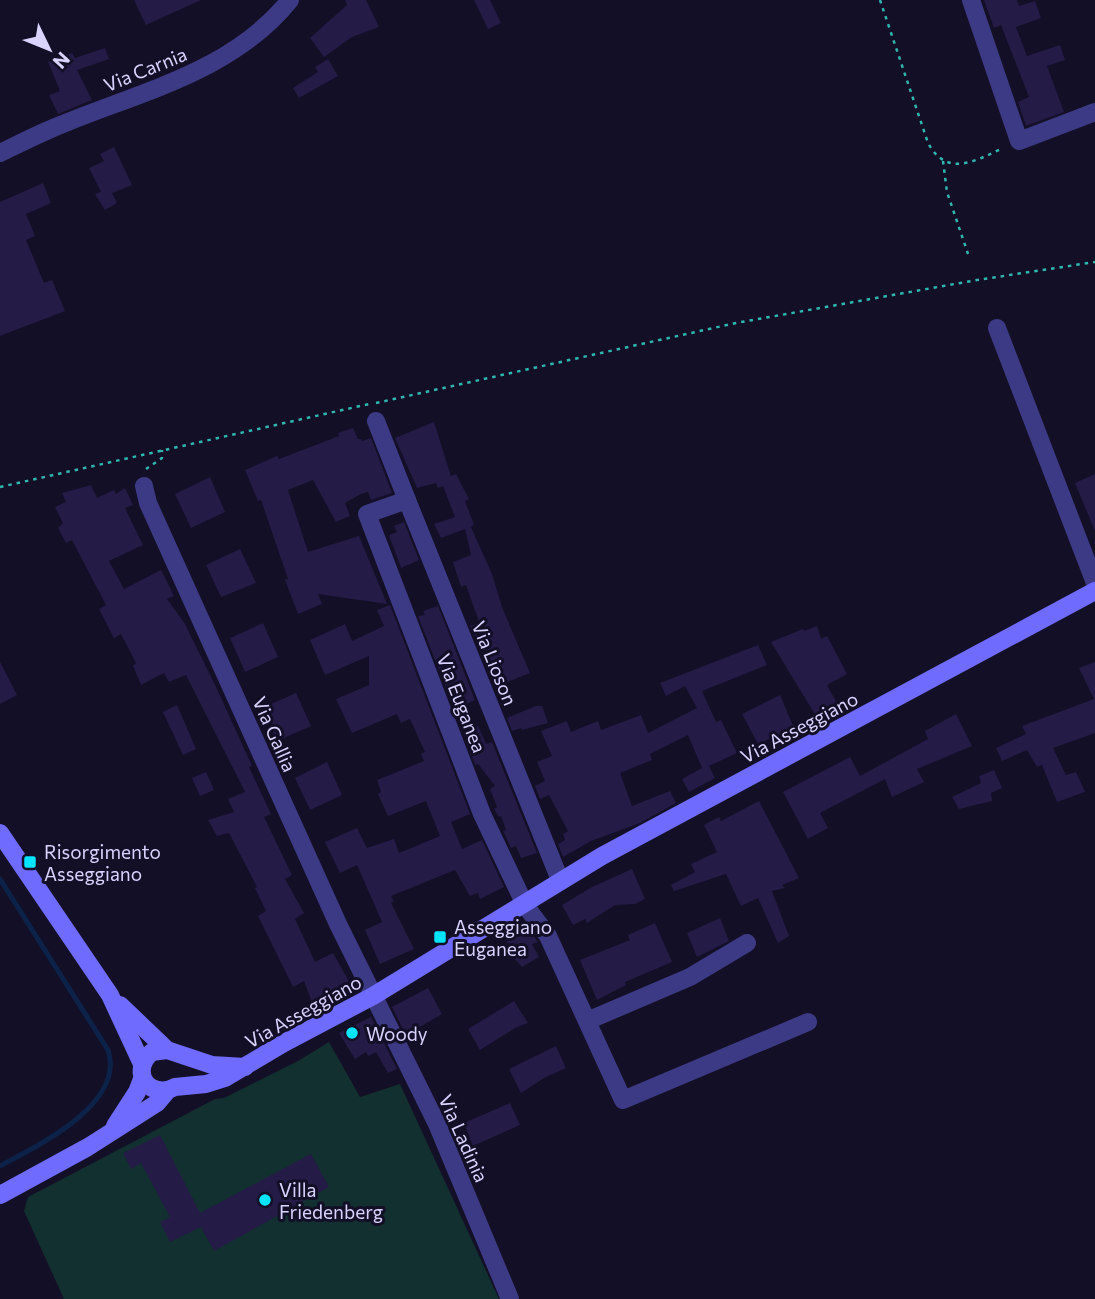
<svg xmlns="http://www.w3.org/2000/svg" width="1095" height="1299" font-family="Commissioner,sans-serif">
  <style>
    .green { fill: #12302f }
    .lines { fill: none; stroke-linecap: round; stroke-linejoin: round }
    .stream { stroke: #0c2248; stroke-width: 5 }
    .building { fill: #241b47 }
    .path { stroke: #2fb8b0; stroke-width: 2.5; stroke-dasharray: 3.5 5; stroke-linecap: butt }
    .street { stroke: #3d3a85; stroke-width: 18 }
    .secondary { stroke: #6f6bff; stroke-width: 18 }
    .poi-dot { fill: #00e5ff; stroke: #130f26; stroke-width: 2.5 }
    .labels { text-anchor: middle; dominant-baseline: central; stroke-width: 6; stroke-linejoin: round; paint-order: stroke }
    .street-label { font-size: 19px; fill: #d9d4ff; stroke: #130f26 }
    .poi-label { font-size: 19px; fill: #d9d4ff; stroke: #130f26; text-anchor: start }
  </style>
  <rect width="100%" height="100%" fill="#130f26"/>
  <path class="green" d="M329 1042 360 1097 400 1084 499 1299H64L24 1211 28 1197 215 1099 224 1098 298 1061Z"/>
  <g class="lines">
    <path class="stream" d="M0 879 108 1050C126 1104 37 1146 0 1166"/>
  </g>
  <g class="building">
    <path d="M134 0H201L146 25Z"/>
    <path d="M345 0H366L379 27 352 37 324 57 310 38 347 5Z"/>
    <path d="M474 0H490L501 23 488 29Z"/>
    <path d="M984 0H1017L1019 6 1035 1 1041 18 1016 27 1027 56 1060 45 1065 60 1047 66 1064 112 1026 126 1018 102 1029 97 1001 25 994 28Z"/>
    <path d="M105 48 109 59 77 70 92 100 58 114 49 95 60 91 48 62 72 53 75 58Z"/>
    <path d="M328 59 338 76 299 98 293 88 318 72 315 67Z"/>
    <path d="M114 147 132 185 112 193 117 203 105 210 95 194 101 192 89 168 104 161 100 154Z"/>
    <path d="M43 183 51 203 26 214 35 236 26 240 44 283 52 280 65 311 0 336V202Z"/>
    <path d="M434 422 451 476 456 474 469 499 465 501 474 525 469 528 471 527 492 574 502 607 530 673 500 685 480 636 475 638 470 626 479 622 466 585 461 587 453 562 471 555 465 529 441 538 434 524 455 517 443 486 438 488 436 483 417 488 395 438Z"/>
    <path d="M353 428 358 439H361L362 441 371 438 392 493 371 500 368 492 361 494 345 503 350 516 336 522 313 480 288 490 308 552 359 536 387 604 318 594 322 604 298 614 285 580 288 579 261 500 258 501 245 470 277 456 279 459 339 436 338 433Z"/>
    <path d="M1095 474V531L1075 483Z"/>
    <path d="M210 477 225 512 191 528 175 494Z"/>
    <path d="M91 485 97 498 114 490 116 494 125 488 133 505 125 508 143 545 109 561 124 589 161 570 174 596 167 599 185 624 217 689 252 766 249 767 271 814 264 817 292 875 285 879 304 913 295 919 315 962 333 953 351 985 312 1002 304 981 293 987 258 916 266 911 255 888 257 887 229 833 217 836 208 820 234 812 228 799 245 792 186 675 169 682 164 673 141 685 133 666 136 663 121 634 114 638 99 609 106 605 72 540 66 543 58 528 63 523 55 507 66 502 62 493Z"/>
    <path d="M404 522 419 560 401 568 389 535 397 532 394 526Z"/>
    <path d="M240 549 256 583 221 597 206 565Z"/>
    <path d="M390 605 470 814 451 822 462 849 482 840 504 887 480 899 478 893 470 896 455 870 391 896 394 901 391 903 414 949 380 964 365 930 382 922 357 865 340 873 325 842 357 828 367 848 394 839 399 853 440 836 426 801 388 816 378 794 381 792 377 780 424 761 421 754 425 752 410 719 401 723 397 714 352 733 336 699 369 685V656L325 675 310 640 345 624 352 641 384 626 377 610Z"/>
    <path d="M438 606 475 700 454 709 418 616 425 615 423 611Z"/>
    <path d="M263 623 278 657 245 672 230 638Z"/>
    <path d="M817 626 821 639 827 636 847 674 827 685 840 709 819 721 771 642 803 629 804 631Z"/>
    <path d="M758 645 767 665 702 691 716 722 721 720 737 753 709 766 715 778 689 792 682 779 702 768 688 735 650 754 652 760 620 773 632 806 670 791 676 803 640 823 591 841 563 857 558 844 565 840 563 834 568 831 549 795 540 799 535 786 545 781 537 762 552 756 541 731 567 721 571 732 598 721 601 730 641 715 648 733 697 708 685 686 666 696 660 683Z"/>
    <path d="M0 662 17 695 0 704Z"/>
    <path d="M1095 662V733L1053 748 1066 775 1076 772 1085 792 1057 802 1042 765 1037 767 1027 750 1002 761 996 748 1026 734 1022 726 1094 699 1079 668Z"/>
    <path d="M296 693 311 726 277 741 262 708Z"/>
    <path d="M780 695 794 728 758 744 742 714Z"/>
    <path d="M177 705 196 749 183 755 163 712Z"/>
    <path d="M536 706H542L548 723 522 730 521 728 512 731 507 718Z"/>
    <path d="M956 714 972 746 917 769 924 782 892 797 885 779 820 813 828 828 808 839 783 792 850 757 860 776 928 739 925 731Z"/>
    <path d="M478 726 486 744 492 742 537 853 521 858 516 846 511 848 503 831 506 830 501 816 499 817 494 809 497 807 490 789 495 786 478 764 475 765 463 732Z"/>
    <path d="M327 762 342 795 310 810 295 778Z"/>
    <path d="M994 770 1002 788 991 793 992 801 959 809 952 797 981 783 979 776Z"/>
    <path d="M206 772 214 790 200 796 192 778Z"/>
    <path d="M759 801 799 878 782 885 785 888 772 891 789 936 778 943 758 898 741 906 726 874 674 891 671 885 695 872 691 864 717 852 704 825 719 817 721 821Z"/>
    <path d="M632 869 645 899 635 904 615 905 587 923 585 919 573 925 562 905 592 887Z"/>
    <path d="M720 918 729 941 697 957 687 933Z"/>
    <path d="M655 923 672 962 625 982 626 985 597 1000 580 960 630 940 628 935Z"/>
    <path d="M528 928 538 942 532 944 539 957 522 967 503 946 509 944 506 941Z"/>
    <path d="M428 988 442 1014 406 1035 392 1007Z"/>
    <path d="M514 1001 528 1023 515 1028 480 1050 468 1029Z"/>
    <path d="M371 1017 397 1069 388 1073 376 1052 368 1056 366 1052 355 1059 339 1033Z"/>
    <path d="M556 1046 566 1068 544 1078 521 1093 509 1069Z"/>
    <path d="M510 1103 520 1125 473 1146 464 1123Z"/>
    <path d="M160 1135 200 1213 311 1154 329 1187 214 1251 201 1227 170 1242 160 1222 170 1217 141 1163 131 1169 123 1153Z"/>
  </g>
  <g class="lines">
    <g class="path">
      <path d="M880 0 928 143C947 178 975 161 1003 148"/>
      <path d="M943 161 947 192 968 254"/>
      <path d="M376 403 736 323 977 280 1095 262"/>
      <path d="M146 469 162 458V450"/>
      <path d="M0 487 369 404"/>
    </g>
    <g class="street">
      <path d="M971 0 1019 141 1095 112"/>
      <path d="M0 153C21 143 42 132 63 124 143 91 233 71 290 0"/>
      <path d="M997 328 1095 583"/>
      <path d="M376 421 407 500"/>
      <path d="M144 486 148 503 338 924 437 1124 510 1299"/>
      <path d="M560 880 407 500 367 514 482 814 525 905 548 936 623 1100 808 1022"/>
      <path d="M587 1021 690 977 747 943"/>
    </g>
    <g class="secondary">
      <path d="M0 833 110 995 142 1064"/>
      <path d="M120 1005 167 1050"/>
      <path d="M168 1090C143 1094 132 1068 152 1052L167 1050 212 1065 245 1067"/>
      <path d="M115 1126 137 1092 142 1079"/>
      <path d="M0 1195 88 1147 157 1103 168 1090 175 1087 206 1084 225 1078 284 1043 373 996 602 856 1095 591"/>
    </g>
  </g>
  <g class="poi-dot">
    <rect x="23" y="855" width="14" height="14" rx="3.5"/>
    <rect x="433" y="930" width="14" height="14" rx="3.5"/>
    <circle cx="352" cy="1033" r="7"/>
    <circle cx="265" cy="1200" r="7"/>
  </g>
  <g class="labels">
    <g class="street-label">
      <text transform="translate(145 69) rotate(-22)">Via Carnia</text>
      <text transform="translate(495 663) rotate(68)">Via Lioson</text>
      <text transform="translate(462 703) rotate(69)">Via Euganea</text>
      <text transform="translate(799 727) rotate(-28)">Via Asseggiano</text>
      <text transform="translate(275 734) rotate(66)">Via Gallia</text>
      <text transform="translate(303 1011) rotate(-29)">Via Asseggiano</text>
      <text transform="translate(464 1138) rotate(66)">Via Ladinia</text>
    </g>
    <g class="poi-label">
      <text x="44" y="851">Risorgimento<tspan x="44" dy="22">Asseggiano</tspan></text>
      <text x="454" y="926">Asseggiano<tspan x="454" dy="22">Euganea</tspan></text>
      <text x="366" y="1033">Woody</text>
      <text x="279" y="1189">Villa<tspan x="279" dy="22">Friedenberg</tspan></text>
    </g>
  </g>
  <g transform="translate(49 49) rotate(133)" stroke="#130f26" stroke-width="5" paint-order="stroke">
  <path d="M0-5L12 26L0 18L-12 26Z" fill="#d9d4ff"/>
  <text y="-10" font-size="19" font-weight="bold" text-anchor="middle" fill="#d9d4ff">N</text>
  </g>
</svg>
